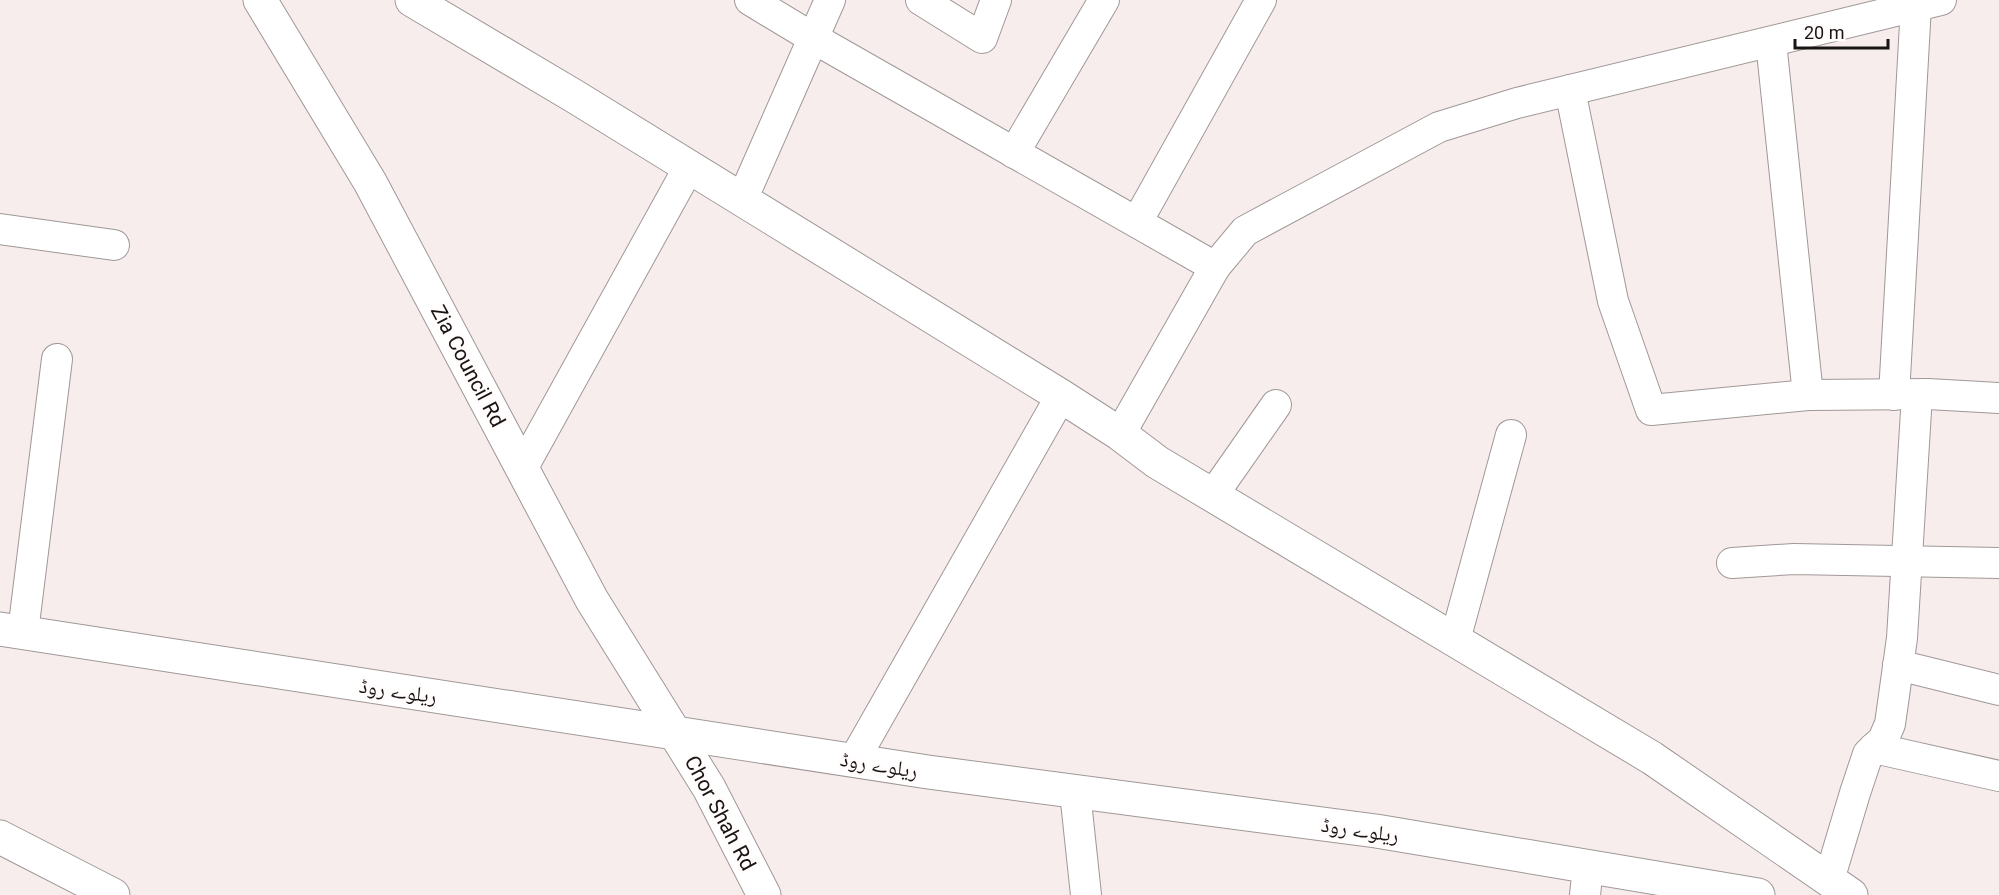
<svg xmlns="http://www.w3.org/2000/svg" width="1999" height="895" font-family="Roboto,'Noto Naskh Arabic',sans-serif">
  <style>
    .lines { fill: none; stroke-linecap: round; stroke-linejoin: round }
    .street-casing { stroke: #a09897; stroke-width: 32 }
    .secondary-casing { stroke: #a09897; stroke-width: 35 }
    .street { stroke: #fff; stroke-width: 30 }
    .secondary { stroke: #fff; stroke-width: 33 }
    .labels { text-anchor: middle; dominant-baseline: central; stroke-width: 6; stroke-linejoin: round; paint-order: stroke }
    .street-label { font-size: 21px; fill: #181514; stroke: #fffcfb }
  </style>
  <rect width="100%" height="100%" fill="#f6edec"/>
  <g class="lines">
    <g class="street-casing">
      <g id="street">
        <path d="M750 0 813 38 1215 267"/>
        <path d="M921 0 982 38 996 0"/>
        <path d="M1771 42 1808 395"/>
        <path d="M1570 90 1613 301 1651 410 1808 395 1928 394 1999 398"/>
        <path d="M1014 153 1104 0"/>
        <path d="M742 200 830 0"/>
        <path d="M1137 222 1261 0"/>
        <path d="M0 229 114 245"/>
        <path d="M1894 395 1916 6"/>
        <path d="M1120 434 1215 267 1245 231 1439 127 1517 103 1941 0"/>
        <path d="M522 469 689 167"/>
        <path d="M1213 495 1276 405"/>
        <path d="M1732 563 1794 559 1999 563"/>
        <path d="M23 632 57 359"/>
        <path d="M1455 640 1511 435"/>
        <path d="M1898 665 1999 690"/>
        <path d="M1874 748 1999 776"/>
        <path d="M854 760 1061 396"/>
        <path d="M1075 792 1086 895"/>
        <path d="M1829 880 1855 793 1868 754 1883 740 1890 724 1902 638 1917 395"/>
        <path d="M1585 895 1588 866"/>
      </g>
    </g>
    <g class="secondary-casing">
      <g id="secondary">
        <path d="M260 0 370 182 592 600 709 788 764 895"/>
        <path d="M412 0 574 96 1061 396 1120 434 1157 462 1652 758 1851 895"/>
        <path d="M0 629 928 772 1376 831 1758 895"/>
        <path d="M0 837 113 895"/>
      </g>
    </g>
    <use href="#street" class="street"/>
    <use href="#secondary" class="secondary"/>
  </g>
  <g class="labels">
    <g class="street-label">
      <text transform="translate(468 366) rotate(62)">Zia Council Rd</text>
      <text transform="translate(398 691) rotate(8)">ریلوے روڈ</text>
      <text transform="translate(879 765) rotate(9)">ریلوے روڈ</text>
      <text transform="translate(720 813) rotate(62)">Chor Shah Rd</text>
      <text transform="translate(1360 830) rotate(8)">ریلوے روڈ</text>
    </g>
  </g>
  <path d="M1795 39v9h93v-9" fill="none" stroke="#181514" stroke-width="3"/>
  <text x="1804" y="39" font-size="18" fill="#181514" stroke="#fffcfb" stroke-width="4.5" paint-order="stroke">20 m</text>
</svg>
